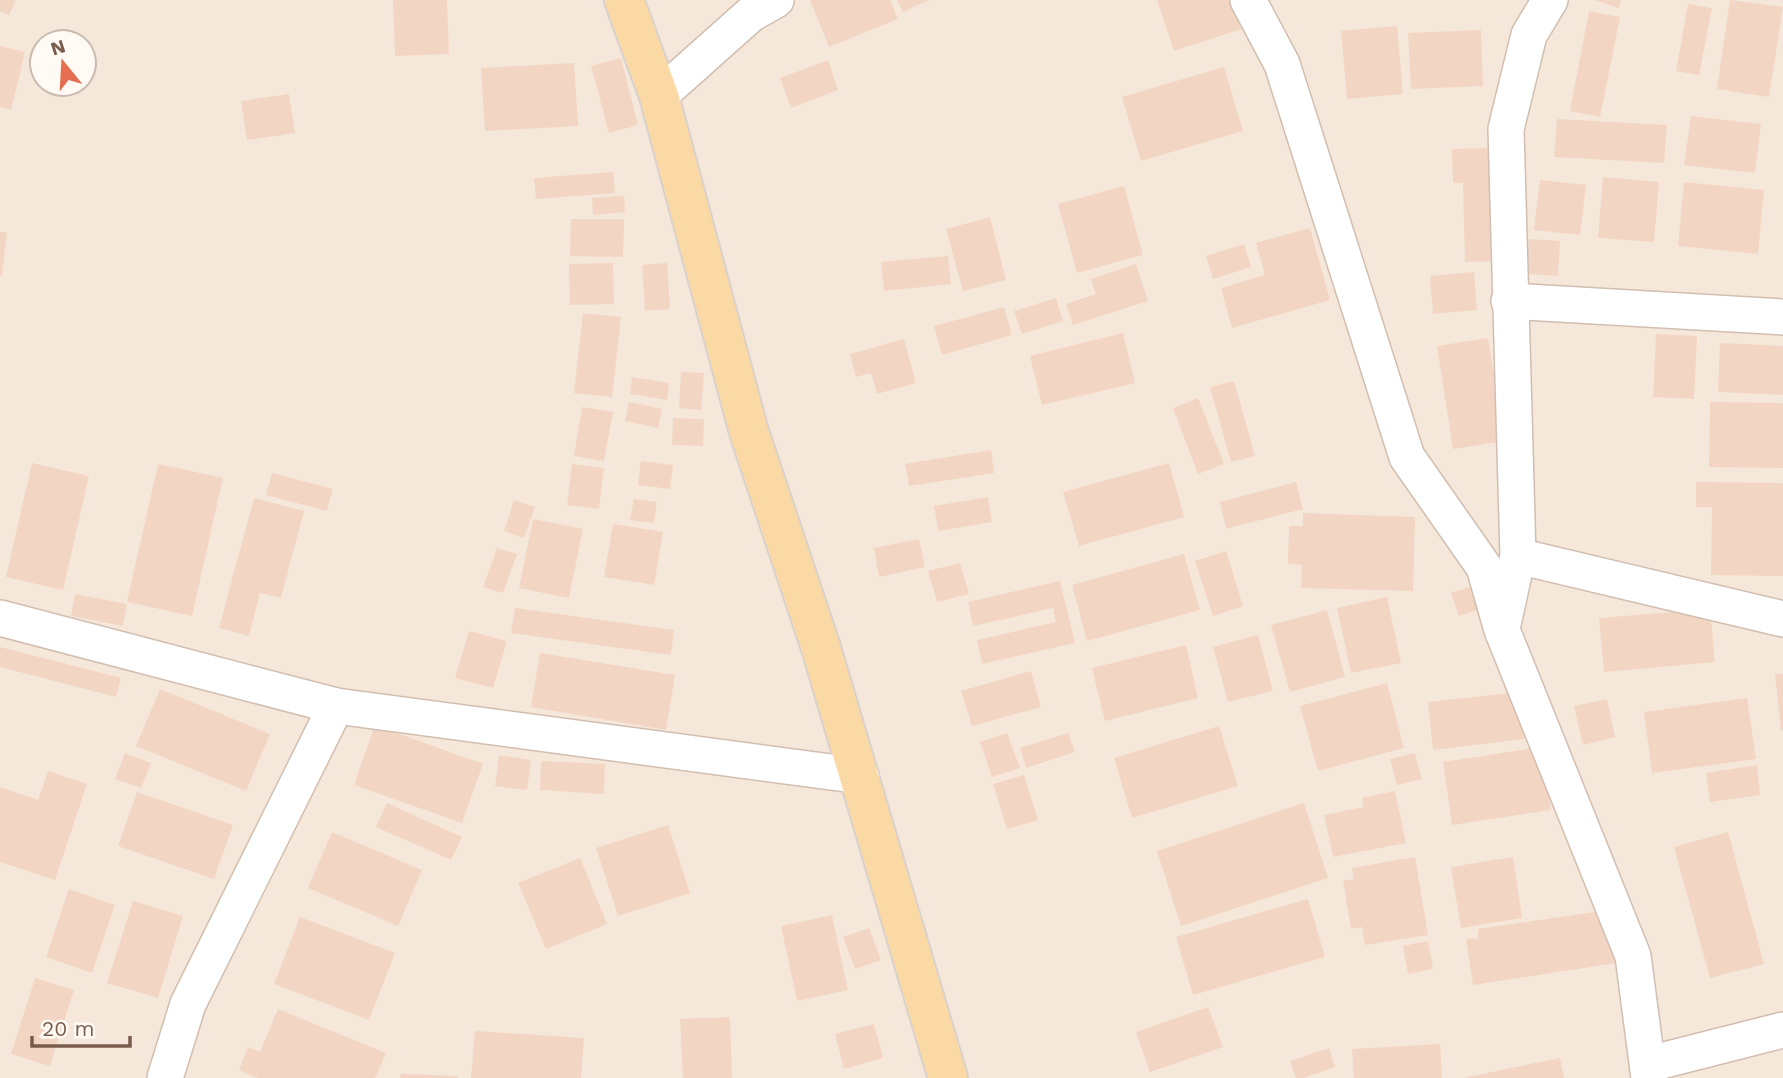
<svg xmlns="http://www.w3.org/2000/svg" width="1783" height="1078" font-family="'Work Sans',sans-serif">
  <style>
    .residential { fill: #f5e8da; fill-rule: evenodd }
    .building { fill: #f3d5c3 }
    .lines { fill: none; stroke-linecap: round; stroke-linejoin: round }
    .street-casing { stroke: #d1beb0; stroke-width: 38 }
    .primary-casing { stroke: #dad1cd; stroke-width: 42 }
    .street { stroke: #fff; stroke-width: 35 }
    .primary { stroke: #fbd9a5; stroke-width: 38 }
  </style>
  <rect width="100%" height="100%" fill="#fdf6ec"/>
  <path class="residential" d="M0 0H1783V1078H0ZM42 42H84V84H42Z"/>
  <g class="building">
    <path d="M0 0H16L9 15 0 11Z"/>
    <path d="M393 0H447L449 54 395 56Z"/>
    <path d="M810 0H890L898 19 829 47Z"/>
    <path d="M897 0H929L903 12Z"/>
    <path d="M1157 0H1231L1241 29 1174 51Z"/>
    <path d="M1594 0H1621L1619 8Z"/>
    <path d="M1730 0 1783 7 1769 97 1717 89Z"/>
    <path d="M1688 4 1712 8 1699 75 1676 71Z"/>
    <path d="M1589 11 1620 17 1600 117 1570 111Z"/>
    <path d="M1397 26 1403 94 1347 99 1341 31Z"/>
    <path d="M1481 30 1483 86 1411 89 1408 33Z"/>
    <path d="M0 46 25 52 11 110 0 107Z"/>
    <path d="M621 58 638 125 609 133 591 66Z"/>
    <path d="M828 60 838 90 791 108 780 78Z"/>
    <path d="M574 63 578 126 485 131 481 68Z"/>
    <path d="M1224 67 1243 131 1141 161 1122 97Z"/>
    <path d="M289 94 295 133 247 140 241 101Z"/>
    <path d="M1691 116 1761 124 1755 173 1684 165Z"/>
    <path d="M1557 119 1667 125 1664 163 1554 157Z"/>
    <path d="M1491 148 1494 261 1465 262 1463 183H1453L1452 149Z"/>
    <path d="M613 172 615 193 536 199 534 178Z"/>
    <path d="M1603 177 1659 182 1654 242 1598 238Z"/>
    <path d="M1540 180 1586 185 1580 235 1534 230Z"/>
    <path d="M1684 182 1764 190 1758 254 1678 246Z"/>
    <path d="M1124 186 1143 255 1077 273 1058 204Z"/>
    <path d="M624 196 625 212 593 215 592 198Z"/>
    <path d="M990 217 1006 280 963 291 946 229Z"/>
    <path d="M571 219H624L623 257 570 256Z"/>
    <path d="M1310 228 1330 300 1232 328 1221 288 1265 275 1256 243Z"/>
    <path d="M0 232H7L2 276 0 275Z"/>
    <path d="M1529 239 1560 241 1558 276 1527 274Z"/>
    <path d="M1244 244 1251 267 1213 279 1206 256Z"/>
    <path d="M948 256 951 284 884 291 881 262Z"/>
    <path d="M613 263 614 304 570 305 569 264Z"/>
    <path d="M667 263 670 309 645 311 642 265Z"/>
    <path d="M1136 264 1148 301 1073 325 1066 304 1096 294 1091 279Z"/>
    <path d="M1474 272 1477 310 1433 314 1430 276Z"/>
    <path d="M1056 298 1063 321 1022 334 1014 311Z"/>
    <path d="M1004 307 1012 335 942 355 934 326Z"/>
    <path d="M583 313 621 317 612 397 574 393Z"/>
    <path d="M1123 333 1135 383 1042 405 1030 356Z"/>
    <path d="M1656 334 1697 336 1694 399 1653 397Z"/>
    <path d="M1488 338 1505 441 1453 449 1437 346Z"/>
    <path d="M904 339 916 383 877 394 871 373 856 377 850 354Z"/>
    <path d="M1720 343 1783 346V395L1718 392Z"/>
    <path d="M681 372 704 373 701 410 679 408Z"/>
    <path d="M632 377 669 383 667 400 630 394Z"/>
    <path d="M1234 381 1255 456 1231 462 1210 387Z"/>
    <path d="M1198 398 1224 464 1198 474 1173 408Z"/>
    <path d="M629 402 662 409 658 428 625 421Z"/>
    <path d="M1710 402 1783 403V468L1709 467Z"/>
    <path d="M582 407 613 412 604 461 574 456Z"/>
    <path d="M673 418 704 419 703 446 672 445Z"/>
    <path d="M991 450 994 473 909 486 905 464Z"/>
    <path d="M641 461 673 465 670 489 638 485Z"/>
    <path d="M32 463 89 476 63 590 6 577Z"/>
    <path d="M1169 463 1184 517 1079 546 1063 492Z"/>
    <path d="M158 464 223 478 192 616 127 602Z"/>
    <path d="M572 464 604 468 599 509 567 505Z"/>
    <path d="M272 473 333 489 327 511 266 495Z"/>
    <path d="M1296 482 1303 509 1226 529 1220 502Z"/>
    <path d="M1696 482 1783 483V576L1711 575 1712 507H1696Z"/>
    <path d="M988 497 992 522 938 531 934 506Z"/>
    <path d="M254 498 304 511 281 598 260 593 249 636 219 628Z"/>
    <path d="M634 499 657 502 654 523 630 520Z"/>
    <path d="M514 500 535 507 524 538 504 531Z"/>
    <path d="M1303 513 1415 517 1413 591 1301 588 1302 565 1288 564 1289 526H1303Z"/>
    <path d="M533 519 583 529 569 598 519 588Z"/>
    <path d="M613 524 663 532 654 585 604 577Z"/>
    <path d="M919 539 925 567 879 577 874 548Z"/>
    <path d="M497 548 517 554 503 593 483 587Z"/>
    <path d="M1226 551 1243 606 1213 616 1195 561Z"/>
    <path d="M1184 554 1200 610 1087 641 1072 585Z"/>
    <path d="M960 563 969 594 937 602 928 571Z"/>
    <path d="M1060 581 1075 643 982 664 977 640 1056 622 1053 608 973 626 968 602Z"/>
    <path d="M1479 584 1487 607 1459 616 1451 593Z"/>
    <path d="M75 594 127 604 123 626 71 616Z"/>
    <path d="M1387 597 1401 663 1351 673 1337 608Z"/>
    <path d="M515 608 674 630 671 655 511 633Z"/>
    <path d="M1710 609 1715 662 1604 672 1599 618Z"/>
    <path d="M1327 610 1345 677 1290 692 1271 625Z"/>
    <path d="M469 631 507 641 493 688 455 678Z"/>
    <path d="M1258 635 1273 691 1228 702 1213 647Z"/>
    <path d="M1186 645 1198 698 1105 721 1092 668Z"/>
    <path d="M0 647 121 678 116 697 0 667Z"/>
    <path d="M540 653 675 675 666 730 531 707Z"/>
    <path d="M1031 671 1041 707 972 726 961 691Z"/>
    <path d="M1775 674H1783V731H1781Z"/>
    <path d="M1387 683 1404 748 1318 771 1300 706Z"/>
    <path d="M160 689 270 734 246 791 136 746Z"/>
    <path d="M1519 692 1524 739 1433 750 1428 702Z"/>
    <path d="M1747 698 1756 759 1652 773 1644 712Z"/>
    <path d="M1607 699 1615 737 1583 745 1574 706Z"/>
    <path d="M375 725 483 764 462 823 354 785Z"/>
    <path d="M1219 726 1238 786 1132 818 1114 758Z"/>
    <path d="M1007 733 1020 768 992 777 980 742Z"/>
    <path d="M1068 733 1075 752 1026 768 1020 748Z"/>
    <path d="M1540 747 1551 810 1452 825 1443 762Z"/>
    <path d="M125 753 151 763 141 788 115 779Z"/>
    <path d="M1415 753 1422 779 1397 785 1390 759Z"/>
    <path d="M499 755 531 760 527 790 495 786Z"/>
    <path d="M541 761 605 764 604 794 540 790Z"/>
    <path d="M1757 765 1760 795 1710 802 1706 773Z"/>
    <path d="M48 771 87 784 55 880 0 862V787L38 800Z"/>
    <path d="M1024 775 1038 820 1007 829 993 784Z"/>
    <path d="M1395 791 1406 843 1333 857 1324 815 1364 807 1362 798Z"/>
    <path d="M137 792 233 825 214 879 118 846Z"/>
    <path d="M387 803 462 837 451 860 376 827Z"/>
    <path d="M1304 803 1328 878 1181 926 1157 851Z"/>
    <path d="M668 825 690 893 618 916 596 848Z"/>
    <path d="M332 832 422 870 398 926 308 888Z"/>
    <path d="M1728 832 1764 964 1710 978 1674 847Z"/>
    <path d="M1415 857 1428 935 1365 945 1362 927 1351 929 1343 881 1354 879 1352 868Z"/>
    <path d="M1513 857 1522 918 1461 928 1451 867Z"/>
    <path d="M580 858 607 924 546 949 518 883Z"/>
    <path d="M69 889 115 905 92 973 46 957Z"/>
    <path d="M1308 899 1325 957 1193 995 1176 937Z"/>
    <path d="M133 901 183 916 158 998 107 983Z"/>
    <path d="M1596 912 1597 920 1610 918 1616 963 1473 985 1466 939 1478 938V929Z"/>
    <path d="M832 915 848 990 797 1001 781 926Z"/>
    <path d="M300 917 395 953 369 1020 274 984Z"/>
    <path d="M869 928 881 960 855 969 843 937Z"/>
    <path d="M1428 941 1433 969 1408 974 1403 946Z"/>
    <path d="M35 978 74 990 50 1066 11 1054Z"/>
    <path d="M1208 1007 1223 1047 1150 1072 1136 1032Z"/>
    <path d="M278 1009 386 1053 375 1078H258L239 1070 248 1047 260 1052Z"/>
    <path d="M730 1017 732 1078H683L680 1019Z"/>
    <path d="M874 1024 883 1058 844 1069 835 1034Z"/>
    <path d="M475 1031 584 1038 581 1078H471Z"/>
    <path d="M1440 1044 1442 1078H1354L1352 1049Z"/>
    <path d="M1329 1048 1335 1067 1304 1078H1296L1290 1061Z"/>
    <path d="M1560 1058 1564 1078H1468L1467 1077Z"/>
    <path d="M401 1074 458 1076V1078H400Z"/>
  </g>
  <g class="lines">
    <g class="street-casing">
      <g id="street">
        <path d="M1248 0 1282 64 1407 457 1484 567 1502 630 1633 956 1649 1078"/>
        <path d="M659 96 751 14 776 0"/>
        <path d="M1509 301 1783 317"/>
        <path d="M1518 556 1783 619"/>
        <path d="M0 618 336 706 861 776"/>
        <path d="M1503 624 1518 556 1506 129 1529 35 1550 0"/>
        <path d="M1649 1064 1783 1030"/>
        <path d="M165 1078 188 1004 336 706"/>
      </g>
    </g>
    <g class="primary-casing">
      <path id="primary" d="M624 0 659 96 749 432 821 648 948 1078"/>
    </g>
    <use href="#street" class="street"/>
    <use href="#primary" class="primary"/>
  </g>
  <g transform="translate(63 63) rotate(342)"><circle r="33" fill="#fffaf3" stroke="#cabbb1" stroke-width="2"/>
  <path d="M0-5L12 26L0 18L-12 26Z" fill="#e76f51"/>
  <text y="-10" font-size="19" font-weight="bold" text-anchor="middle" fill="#7a5c4d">N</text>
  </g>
  <path d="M32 1036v10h98v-10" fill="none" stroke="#7a5c4d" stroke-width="3.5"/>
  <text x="42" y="1036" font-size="21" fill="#7a5c4d" stroke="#fffaf3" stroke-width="5" paint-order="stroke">20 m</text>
</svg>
